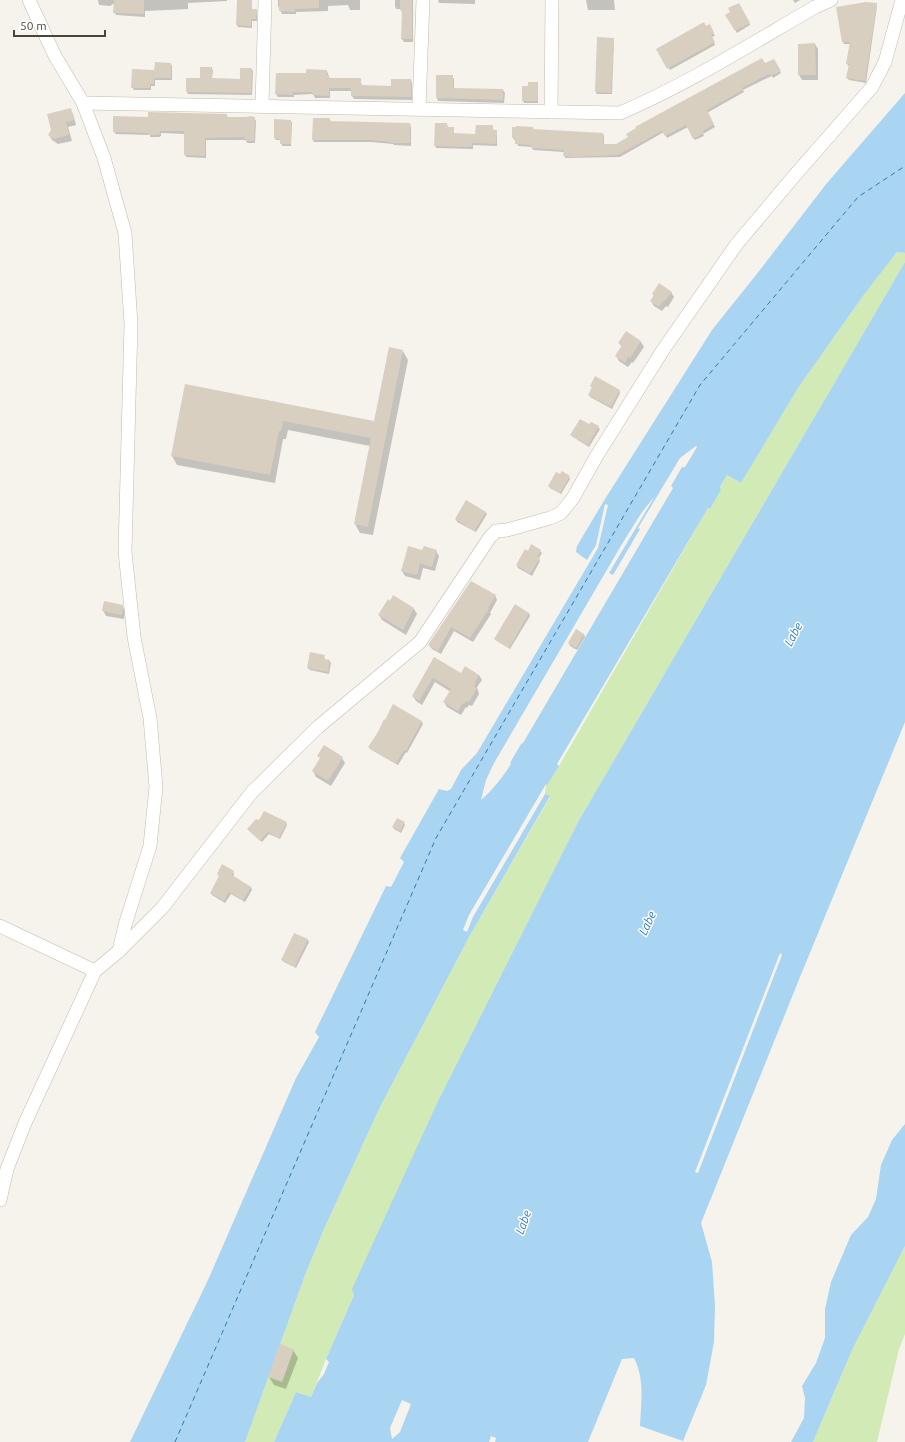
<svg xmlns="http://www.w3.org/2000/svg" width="905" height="1442" font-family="Ubuntu,sans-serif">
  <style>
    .green { fill: #d2eab5 }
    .water { fill: #a9d4f2; fill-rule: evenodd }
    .shadow { fill: #0003 }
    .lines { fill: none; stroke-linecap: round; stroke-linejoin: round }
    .ferry { stroke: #2e7ab2; stroke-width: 1; stroke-dasharray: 5 4; stroke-linecap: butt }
    .building { fill: #d8cfc1 }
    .minor-casing { stroke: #c2bbae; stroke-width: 14 }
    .minor { stroke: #fff; stroke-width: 13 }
    .labels { text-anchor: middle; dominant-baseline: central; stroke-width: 3; stroke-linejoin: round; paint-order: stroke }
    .water-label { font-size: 12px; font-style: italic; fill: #2e7ab2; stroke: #fff }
  </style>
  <rect width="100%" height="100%" fill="#f6f3ec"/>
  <g class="green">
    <path d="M897 252 905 253V262L578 822 439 1099 326 1359 311 1397 296 1392 274 1442H245L305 1275 324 1229 380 1107 469 937 550 797 545 794 546 784H547L559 766 708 508 710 509 721 490 720 488 727 475 741 483 798 388 863 296Z"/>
    <path d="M905 1246V1334L899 1349 877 1442H813L852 1350Z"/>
  </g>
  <g class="water">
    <path d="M905 93V253L897 252 863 296 798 388 741 483 727 475 720 487 721 490 710 509 708 508 557 764 559 766 547 785 546 784 469 915 463 930 467 932 473 917 545 794 550 796 469 937 380 1107 324 1229 305 1275 245 1442H130L208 1280 296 1078 319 1037 315 1032 386 886 391 887 404 862 400 858 439 789 447 791 451 789 461 770 477 753 598 548 608 505 605 504 596 545 587 560 576 552 577 546 605 499 712 330 756 275 827 183ZM696 446 697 447 685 467H682L671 486 673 488 523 743 521 744 510 763 511 764C503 777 493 790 481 800L486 780 494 763 622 544 642 512 655 496 609 573 613 575 640 529 638 528 680 458Z"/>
    <path d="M905 262V722L800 977 701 1223 712 1262 715 1306 714 1342 706 1385 683 1441 640 1426C641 1403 645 1379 634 1358L622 1359 588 1442H495L496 1438 491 1436 489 1442H274L296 1392 311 1397 317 1383 324 1374 329 1362 326 1359 354 1295 352 1289 439 1099 578 822ZM780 953 782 955 698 1173 695 1172ZM402 1400 411 1404 400 1432 392 1439 390 1428Z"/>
    <path d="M905 1124V1246L852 1350 813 1442H791L804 1418 805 1398 802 1386 816 1363 825 1338V1309L831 1282 851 1235 868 1217 876 1199 881 1165 892 1140Z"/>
  </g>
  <g class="shadow">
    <path d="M98 0H227V1L188 3V9L145 11V17L116 15 114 12 115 3 110 6 99 5Z"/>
    <path d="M278 0H360V10H350L348 5 328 6V11L296 12V14H282L278 6Z"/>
    <path d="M395 0H413V42H404L402 39V13L401 9H396L395 6Z"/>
    <path d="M438 0H475V4L439 3Z"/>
    <path d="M586 0H614L615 10H588Z"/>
    <path d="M793 0H800L795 3Z"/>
    <path d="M238 1H251L252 10H256L257 12V21H252V28L238 27 237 25Z"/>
    <path d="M739 4 750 25 737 33 727 15Z"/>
    <path d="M876 4 877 6 866 83 849 80 847 78 849 66 847 64 850 44H844L843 42Z"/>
    <path d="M709 26 715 36 712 37 715 45 670 70 658 49Z"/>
    <path d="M613 39 614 41 612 94H597L596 92Z"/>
    <path d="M815 44 818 49V80H802L799 75Z"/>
    <path d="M774 60 781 73 773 78 772 76 763 80 743 90 744 92 707 113 715 127 703 134 704 136 695 140 688 127 667 138 664 132 620 157 565 158 564 152 533 150 532 147 518 146 516 140H514L513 137 533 128 534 131 603 134 604 136V145H616Z"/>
    <path d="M171 64 172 66V80H155V86H151V90H134L132 87 154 71 155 74Z"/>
    <path d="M211 68 213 70 212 79 241 80 251 69 253 71 252 95 188 94 187 92Z"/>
    <path d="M327 71 330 79H360L362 86 392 87 411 80 412 83V100L354 99 352 96V91H330V98H315L313 94 294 95V97H278L276 94 277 74H307Z"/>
    <path d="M437 76H452L454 79V89L503 90 505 93 504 103 438 101 437 98Z"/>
    <path d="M537 83 538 85V103H524L523 101 529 87Z"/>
    <path d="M70 109 73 114 76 125 68 127 72 141 58 144 52 140 49 135Z"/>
    <path d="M226 115 228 117 254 118 256 121 255 143H247L246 140H206V158L186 157 185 155V134L161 133V136L159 137H150V135L116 134 114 132 149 118Z"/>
    <path d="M329 119 331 122 410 124 411 127V146L394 145 393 144 371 142H314L313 140Z"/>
    <path d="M291 121 292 123 291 146H282L281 140H276L275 138Z"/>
    <path d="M447 124 448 128H453L454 134 476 135 492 126 494 131H496L497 133V146L473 145V149L436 148 435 145Z"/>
    <path d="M671 292 674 297 668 307 666 306 662 311 654 306 651 301 654 296 653 294Z"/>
    <path d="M626 333 641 342 644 347 633 363 632 362 628 367 619 361 616 356 622 347 619 343Z"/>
    <path d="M403 351 408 360 373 535 360 533 355 524 370 446 288 430 286 439H283L275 483 177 465 172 456 186 385 375 422Z"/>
    <path d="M591 386 619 390 620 393 612 409 590 397 589 395 592 388Z"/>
    <path d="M589 425 598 427 600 429 589 447 573 437 571 435Z"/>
    <path d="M569 477 570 479 561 494 550 488 549 486Z"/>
    <path d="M485 512 487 514 476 532 457 522 456 519Z"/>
    <path d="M423 551H436L439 556 435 571 423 568 420 580 405 576 402 571Z"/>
    <path d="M525 551 528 552 540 551 542 553 539 558 540 561 532 576 518 568 517 565Z"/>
    <path d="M471 582 495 595 497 600 490 613 491 614 473 642 454 631 441 654 432 649 429 645Z"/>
    <path d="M393 597 414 609 417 614 406 635 382 620 379 615Z"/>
    <path d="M122 606 125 611 124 619 106 616 103 610Z"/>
    <path d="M529 613 530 616 510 649 497 641 495 639Z"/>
    <path d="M584 634 585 637 577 650 570 646 569 643Z"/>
    <path d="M324 656 325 660 329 661 331 663 329 674 310 670 308 668Z"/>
    <path d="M434 658 461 675H479L482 680 477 687 479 694 472 706 469 705 467 708 466 707 461 715 447 707 444 702 451 692 435 682 422 705 416 701 413 696Z"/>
    <path d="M421 721 423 724 407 753 406 752 398 765 370 749 369 747Z"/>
    <path d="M319 756 342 758 345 763 331 786 316 777 313 771 321 760Z"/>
    <path d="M286 823 287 825 280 839 269 834 262 842 250 831Z"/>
    <path d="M404 823 405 825 401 833 394 829 393 827Z"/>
    <path d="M233 872 234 874 233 877 251 887 252 890 245 902 231 894 225 903 212 895 211 893 219 877 218 874Z"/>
    <path d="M295 934 308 940 309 942 296 968 284 962 282 960Z"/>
    <path d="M293 1350 298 1358 286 1389 274 1385 269 1377Z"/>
  </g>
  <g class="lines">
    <path class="ferry" d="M175 1442 436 838 700 385 858 197 905 166"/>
  </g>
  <g class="building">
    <path d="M114 0H144V14L113 13Z"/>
    <path d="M237 0H252V9H257L256 19H251V26L236 25Z"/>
    <path d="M279 0H319V8L295 9V12L279 11Z"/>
    <path d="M400 0H412V39H401L402 10H400Z"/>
    <path d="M866 2 877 3 865 81 846 78 849 64H846L850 42H842L836 7Z"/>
    <path d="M739 3 750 23 735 31 725 15 730 12 728 8Z"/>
    <path d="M704 22 706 26 710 24 714 33 711 35 715 42 667 69 656 49Z"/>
    <path d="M597 37 614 38 611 93 595 92Z"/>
    <path d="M815 43 816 75H798V44Z"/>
    <path d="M762 58 765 63 774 59 781 71 771 76 770 74 761 78 742 88 743 90 707 110 714 124 703 131 704 133 693 139 686 125 665 136 662 131 618 155 573 157 563 156 564 150 531 148V145L515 144V138H512V127H516V126L533 127V129L603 133V144H616L628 137 626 134 636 128 635 127Z"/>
    <path d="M155 62 171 63V78H154V84H150V88H131L132 69 154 70V73Z"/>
    <path d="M200 67H212V78L240 79V68H252L251 93 186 92V78H200Z"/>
    <path d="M306 69 327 70V75H329V78H361V85L391 86V79H411V97L351 96V88H329V96L312 95V92H293V95L275 94 276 73H306Z"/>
    <path d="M436 75H453V88L503 89V100L436 98Z"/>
    <path d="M528 82H538V101H522V86H528Z"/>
    <path d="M71 108 74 120 66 122 69 135 54 139 48 135 51 130 47 114Z"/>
    <path d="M148 112 227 114V117H247L250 116 255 117 254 141H245V137L205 138V156L184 155V131H160V134L157 135H148V133L113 132V116L148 117Z"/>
    <path d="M313 118H330L329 121 410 123V143H391V142L369 140H312Z"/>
    <path d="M274 119 291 120V144H280V139L274 138Z"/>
    <path d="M435 123H447V127H454V133L475 134 476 125H493V130H497L496 144 472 143V147L434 146Z"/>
    <path d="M659 283 672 292 664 302 663 301 659 307 650 301 654 295 652 294Z"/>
    <path d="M626 331 641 341 630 358 628 357 625 363 615 356 622 345 618 343Z"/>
    <path d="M389 347 403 350 368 527 354 524 371 438 283 421 281 431H279L270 475 171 456 185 384 374 421Z"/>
    <path d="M595 376 620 390 611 407 588 395 592 387 590 386Z"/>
    <path d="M580 419 589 424 591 422 599 426 588 445 570 435Z"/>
    <path d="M562 471 570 476 560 493 548 486 556 472 560 474Z"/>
    <path d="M466 500 486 512 474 531 455 519Z"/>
    <path d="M531 544 541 550 537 557 540 558 530 574 516 565 525 549 528 551Z"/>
    <path d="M408 546 422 550 424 546 437 550 432 567 420 563 417 575 401 571Z"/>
    <path d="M471 581 496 595 488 608 489 609 470 638 451 627 438 651 428 645Z"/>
    <path d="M393 595 414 608 403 630 378 615 388 599 390 601Z"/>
    <path d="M104 601 123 605 122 615 102 611Z"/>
    <path d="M515 604 529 613 509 648 494 639Z"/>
    <path d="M576 629 584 634 576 648 568 643Z"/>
    <path d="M310 652 325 655 324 659 330 660 328 672 307 668Z"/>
    <path d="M434 657 461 673 465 666 479 675 475 682 476 683 474 687 477 688 469 702 466 701 464 704 463 703 458 711 443 702 451 689 433 678 419 701 412 696Z"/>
    <path d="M393 704 422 721 406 751 404 750 396 764 368 747 378 732 384 719 385 720Z"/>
    <path d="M324 745 343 757 328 781 312 771 320 758 317 756Z"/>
    <path d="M264 811 287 822 279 838 268 832 260 841 247 829 256 819 259 820Z"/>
    <path d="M397 818 405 822 400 831 392 827Z"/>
    <path d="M222 864 234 871 232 875 251 887 243 900 229 892 224 901 210 893 219 876 217 874Z"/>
    <path d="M294 933 308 939 295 967 281 960Z"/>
    <path d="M280 1344 294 1349 282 1382 268 1377Z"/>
  </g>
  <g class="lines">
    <g class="minor-casing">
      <g id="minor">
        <path d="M29 0 55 56 83 103 104 158 125 233 131 324 125 552 134 637 150 718 156 787 150 846 125 925 119 951"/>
        <path d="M83 103 620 113C688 84 751 44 815 7L831 0"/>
        <path d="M262 105 265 0"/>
        <path d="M419 108 423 0"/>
        <path d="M551 112 552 0"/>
        <path d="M0 926 95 971"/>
        <path d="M0 1200 7 1169 25 1123 95 971 119 951 162 908 252 792 318 727 420 642 490 537 496 531 507 530 550 518 561 513 573 498 596 457 663 350 736 245 795 175 872 87 885 62 902 0"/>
      </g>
    </g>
    <use href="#minor" class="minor"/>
  </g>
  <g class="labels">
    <g class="water-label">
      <text transform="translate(793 634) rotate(-62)">Labe</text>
      <text transform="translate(647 923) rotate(-65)">Labe</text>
      <text transform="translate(523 1222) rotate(-70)">Labe</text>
    </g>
  </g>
  <path d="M14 30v6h91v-6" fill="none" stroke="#4b4439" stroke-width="2"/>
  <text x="20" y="30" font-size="12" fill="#4b4439" stroke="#ffffff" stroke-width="3" paint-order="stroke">50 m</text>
</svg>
